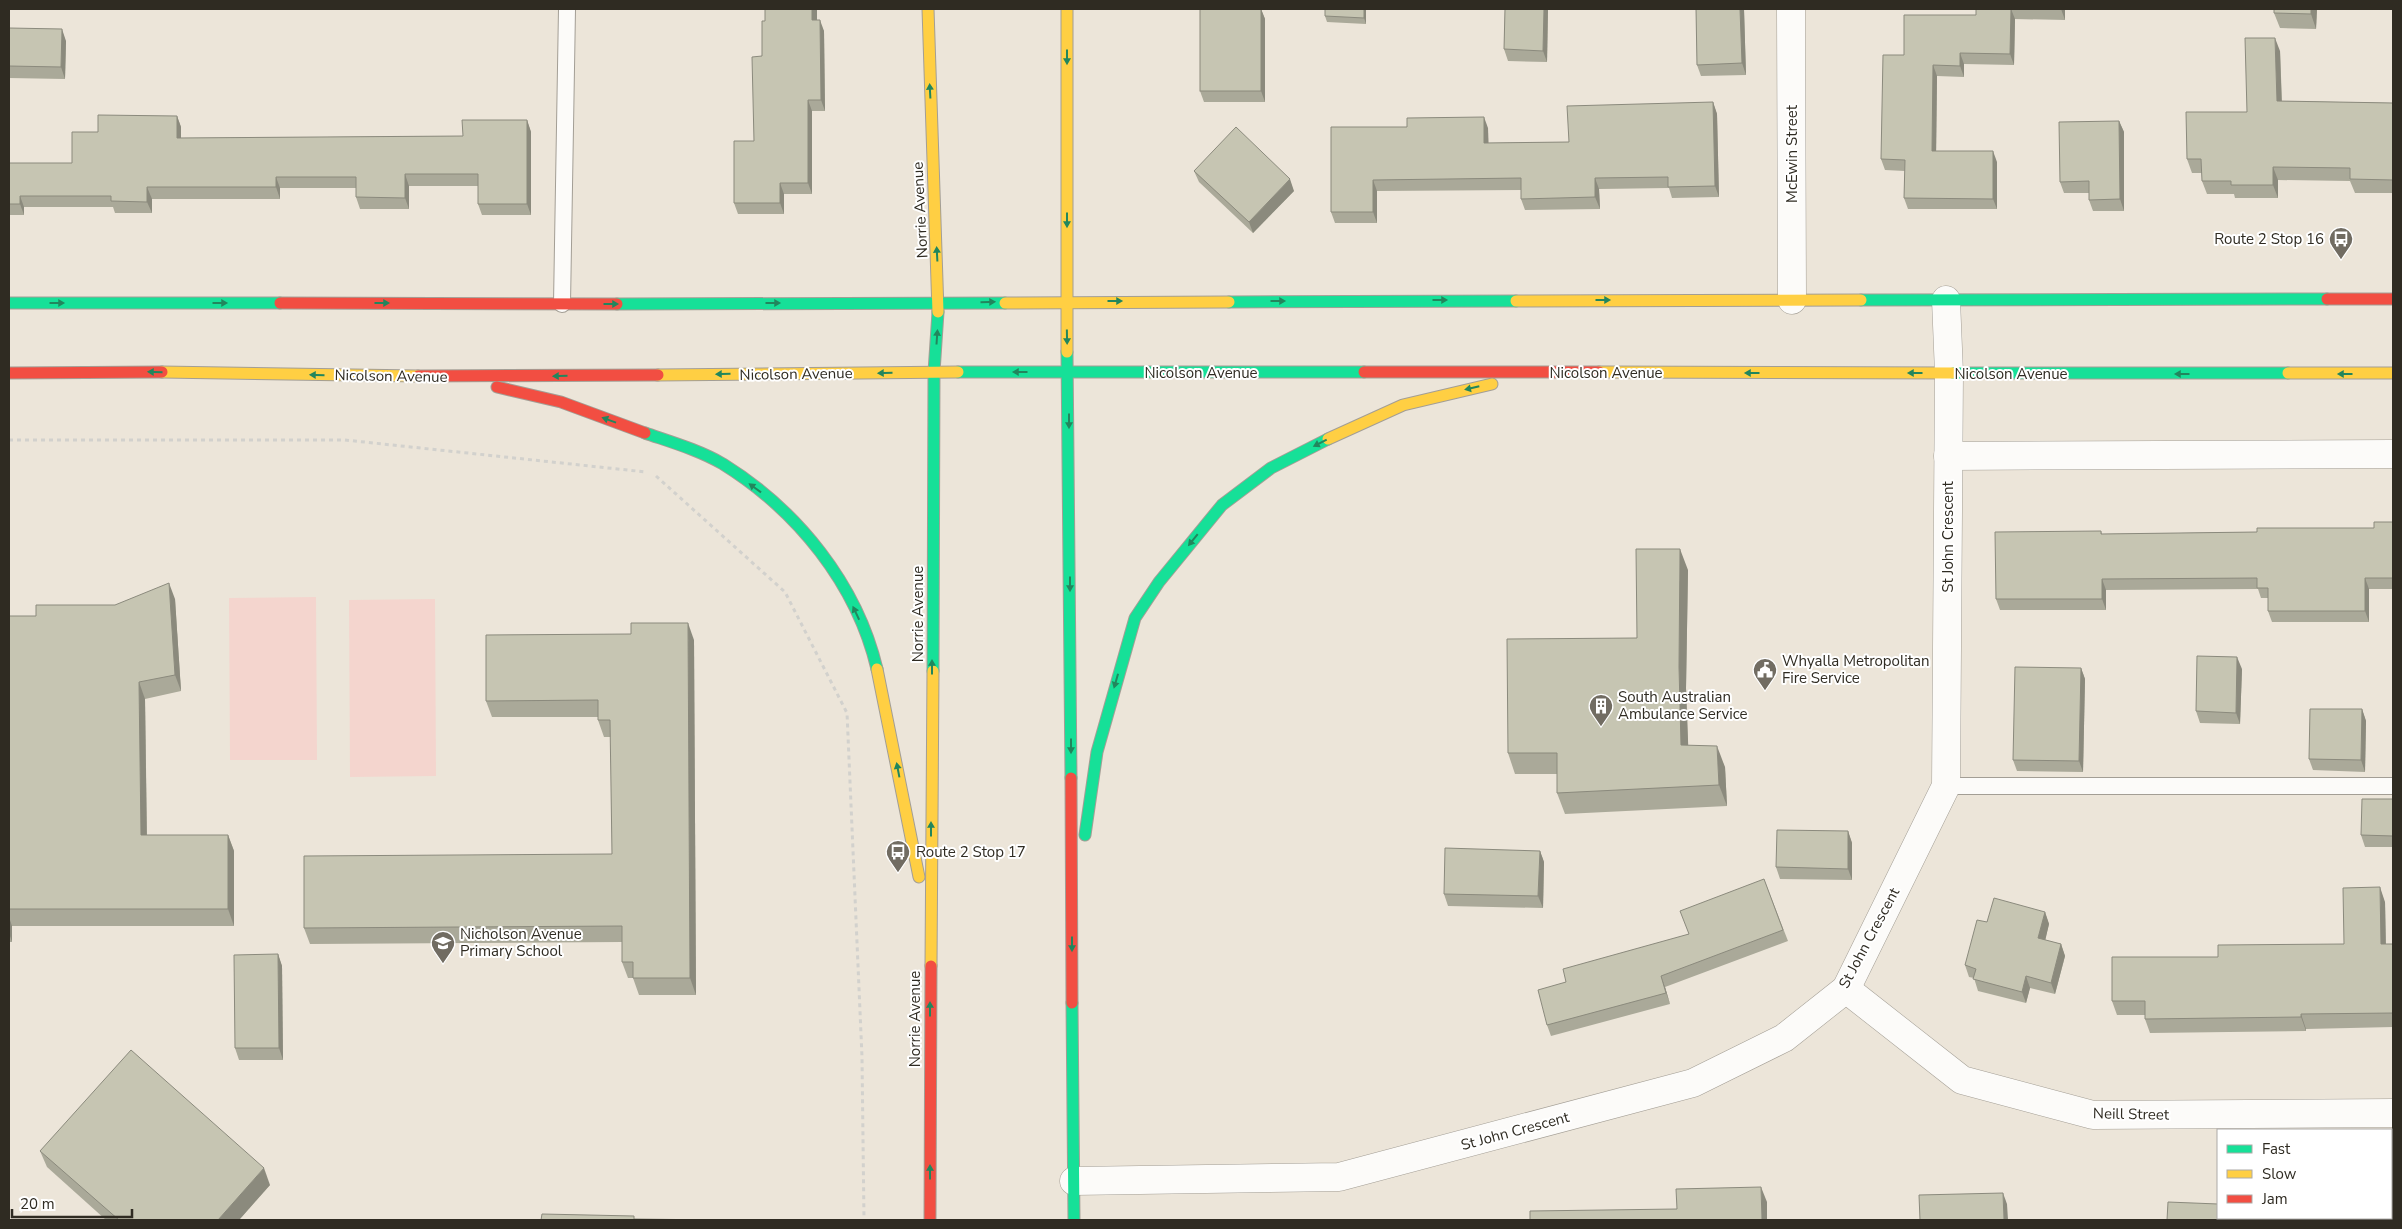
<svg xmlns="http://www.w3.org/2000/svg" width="2402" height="1229" font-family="'Nunito Sans',sans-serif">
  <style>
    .park { fill: #f4d5ce }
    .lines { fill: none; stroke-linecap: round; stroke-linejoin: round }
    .lane-casing { stroke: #a39e95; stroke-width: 18 }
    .street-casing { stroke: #a39e95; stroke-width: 29 }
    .fast-casing { stroke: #a39e95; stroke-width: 13 }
    .slow-casing { stroke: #a39e95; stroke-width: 13 }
    .jam-casing { stroke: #a39e95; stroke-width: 13 }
    .path { stroke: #d2d1cd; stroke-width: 3; stroke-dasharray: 4 4; stroke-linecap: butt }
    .lane { stroke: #fcfbf9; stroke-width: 16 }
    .street { stroke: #fcfbf9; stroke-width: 28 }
    .fast { stroke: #16e098; stroke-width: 11 }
    .slow { stroke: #ffcf43; stroke-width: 11 }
    .jam { stroke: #f24e42; stroke-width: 11 }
    .wall { fill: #aaa999 }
    .shaded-wall { fill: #8b8a7d }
    .building { fill: #c6c5b2; stroke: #8b8a7d }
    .oneway { fill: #22865d }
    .labels { text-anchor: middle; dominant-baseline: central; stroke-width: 4; stroke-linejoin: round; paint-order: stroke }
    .street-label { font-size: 15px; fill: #2f2b22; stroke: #fff }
    .poi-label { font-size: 15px; fill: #2f2b22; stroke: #fff; text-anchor: start }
  </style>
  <rect width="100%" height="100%" fill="#ece5d9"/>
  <g class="park">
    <path d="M316 597 317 760H230L229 598Z"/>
    <path d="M435 599 436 776 350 777 349 600Z"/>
  </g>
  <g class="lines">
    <g class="lane-casing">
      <g id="lane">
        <path d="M562 304 567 9"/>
        <path d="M1946 786H2393"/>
        <path d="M2279 1218V1220"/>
      </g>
    </g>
    <g class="street-casing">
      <g id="street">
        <path d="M1791 9 1792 300"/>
        <path d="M1948 456 2393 454"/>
        <path d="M1846 989 1962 1080 2093 1115 2393 1113"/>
        <path d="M1074 1181 1339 1177 1693 1083 1784 1038 1846 989 1946 786 1949 373 1946 300"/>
      </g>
    </g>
    <g class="fast-casing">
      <g id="fast">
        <path d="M1861 300 2327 299"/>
        <path d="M1229 302 1516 301"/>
        <path d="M9 303H280"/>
        <path d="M617 304 1005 303"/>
        <path d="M1067 352 1071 778"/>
        <path d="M958 372H1364"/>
        <path d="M1953 373H2288"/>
        <path d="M645 433C671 442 699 450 723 464 797 510 857 584 877 669"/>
        <path d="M933 671 934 372 938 312"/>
        <path d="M1085 835 1097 752 1135 618 1159 582 1222 505 1271 468 1328 439"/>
        <path d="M1072 1003 1074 1220"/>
      </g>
    </g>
    <g class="slow-casing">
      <g id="slow">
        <path d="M928 9 938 312"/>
        <path d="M1067 9V352"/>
        <path d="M1516 301 1861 300"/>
        <path d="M1005 303 1229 302"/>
        <path d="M162 372 418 376"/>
        <path d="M1599 372 1953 373"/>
        <path d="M2288 373H2393"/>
        <path d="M658 375 958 372"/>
        <path d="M1328 439 1403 405 1492 384"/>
        <path d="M877 669 919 877"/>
        <path d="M931 966 933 671"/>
      </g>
    </g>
    <g class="jam-casing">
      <g id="jam">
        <path d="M2327 299H2393"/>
        <path d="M280 303 617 304"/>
        <path d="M1364 372H1599"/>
        <path d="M9 373 162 372"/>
        <path d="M418 376 658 375"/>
        <path d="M497 387 561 402 645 433"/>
        <path d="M1071 778 1072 1003"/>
        <path d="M930 1220 931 966"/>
      </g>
    </g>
    <g class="path">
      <path d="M9 440H345L646 472"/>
      <path d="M656 476 785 592 847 713 862 1057 864 1220"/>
    </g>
    <use href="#lane" class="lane"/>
    <use href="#street" class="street"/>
    <use href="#fast" class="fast"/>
    <use href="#slow" class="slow"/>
    <use href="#jam" class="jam"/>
  </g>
  <g class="wall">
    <path d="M817 9V20L824 31 825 111H812V194H784V214H738L734 203 754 141 765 21Z"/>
    <path d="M1200 9H1261L1265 19V102H1204L1200 91Z"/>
    <path d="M1325 9H1366V24L1327 22 1325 16Z"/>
    <path d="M1505 9H1548L1547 62 1508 61 1504 49Z"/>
    <path d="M1696 9H1744L1746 75 1701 76 1697 65Z"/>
    <path d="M1976 9H2065V20L2015 19 2014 65 1964 64V77L1937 76 1936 151 1997 162V209H1908L1904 198 1905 171 1885 170 1881 159 1904 55 1976 15Z"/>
    <path d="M2274 9H2317L2316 29 2280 28 2274 13Z"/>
    <path d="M9 28 66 41 65 79 9 78Z"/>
    <path d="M2280 51 2282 101 2393 103V193H2355L2350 181 2278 180V198H2235L2234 194H2207L2202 181V173H2192L2187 159 2247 112Z"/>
    <path d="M1713 102 1717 114 1719 197 1672 198 1669 188 1599 189 1600 209 1525 210 1521 199V190L1377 191V223H1335L1331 212V127L1488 128V143L1569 142Z"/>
    <path d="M177 116 181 127V138L463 136 527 120 531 132V215H482L478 204V186H409V209H360L356 197V188H280V199H152V213H115L113 207H24V215H9V163H72L98 132Z"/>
    <path d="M2119 121 2124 132V211H2093L2089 200V193H2064L2060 182Z"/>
    <path d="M1194 171 1294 191 1253 233 1199 182Z"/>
    <path d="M2393 522V589H2369V622H2272L2268 611V598H2261L2258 589 2106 590V610H2000L1996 599 2101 531 2102 534 2257 532 2374 528Z"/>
    <path d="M1688 570 1686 688 1688 746 1725 767 1727 806 1565 814 1557 793V774H1515L1508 753 1637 638Z"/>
    <path d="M175 599 181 691 145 699 147 835H228L234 851V926H12V942H9V616H36L115 605Z"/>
    <path d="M694 640 696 995H639L633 978H628L622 962V942L310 944 304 928 612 854 611 737H604L598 720V717H492L486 701Z"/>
    <path d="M2081 668 2085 679 2083 772 2017 771 2013 760Z"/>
    <path d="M2242 669 2240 724 2200 723 2196 711Z"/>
    <path d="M2362 709 2366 721 2365 772 2313 770 2309 759Z"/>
    <path d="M2393 799V847H2365L2361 835Z"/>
    <path d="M1848 831 1852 843V880L1780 879 1776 867Z"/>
    <path d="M1540 851 1544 862 1543 908 1448 906 1444 894Z"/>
    <path d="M1764 879 1788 941 1665 987 1670 1004 1551 1036 1547 1025 1566 982 1689 934Z"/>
    <path d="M2385 902 2386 944H2393V1027L2306 1029V1031L2150 1033 2145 1019V1015H2117L2112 1001 2218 957 2344 944Z"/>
    <path d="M2045 912 2049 924 2045 940 2061 944 2065 956 2055 994 2030 988 2026 1003 1978 991 1974 978 1969 977 1965 965 1987 922Z"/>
    <path d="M278 954 282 966 283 1060H239L235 1048Z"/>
    <path d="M40 1151 270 1185 239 1220H106L47 1167Z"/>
  </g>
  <g class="shaded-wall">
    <path d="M812 9H817V32L812 20Z"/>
    <path d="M1261 9 1265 19V102L1261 91Z"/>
    <path d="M1364 9H1366V24L1364 18Z"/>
    <path d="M1544 9H1548L1547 62 1543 51Z"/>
    <path d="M1740 9H1744L1746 75 1742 63Z"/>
    <path d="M2011 9 2015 19 2014 65 2010 54Z"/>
    <path d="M2061 9H2065V20Z"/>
    <path d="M2311 9H2317L2316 29 2311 14Z"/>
    <path d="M820 20 824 31 825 111 821 100Z"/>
    <path d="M62 29 66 41 65 79 61 67Z"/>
    <path d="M2275 38 2280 51 2282 114 2277 101Z"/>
    <path d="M1960 53 1964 64V77L1960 66Z"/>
    <path d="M1933 65 1937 76 1936 162 1932 151Z"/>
    <path d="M808 100 812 111V194L808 183Z"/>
    <path d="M1713 102 1717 114 1719 197 1715 186Z"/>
    <path d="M177 116 181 127V150L177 138Z"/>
    <path d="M1484 117 1488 128 1489 155 1484 143Z"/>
    <path d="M527 120 531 132V215L527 204Z"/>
    <path d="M2119 121 2124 132V211L2120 199Z"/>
    <path d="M1993 151 1997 162V209L1993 199Z"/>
    <path d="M2273 167 2278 180V198L2273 185Z"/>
    <path d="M405 174 409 186V209L405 198Z"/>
    <path d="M276 177 280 188V199L276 187Z"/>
    <path d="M1595 178 1599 189 1600 209 1595 197Z"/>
    <path d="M1290 179 1294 191 1253 233 1249 222Z"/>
    <path d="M1373 180 1377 191V223L1373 212Z"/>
    <path d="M780 183 784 194V214L780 203Z"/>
    <path d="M147 187 152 199V213L147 202Z"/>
    <path d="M20 196 24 207V215L20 204Z"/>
    <path d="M1680 549 1688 570 1686 688 1689 766 1681 745 1679 667Z"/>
    <path d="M2365 578 2369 589V622L2365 611Z"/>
    <path d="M2102 579 2106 590V610L2102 599Z"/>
    <path d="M169 583 175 599 181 691 175 675Z"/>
    <path d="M688 623 694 640 696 995 690 978Z"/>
    <path d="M2237 657 2242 669 2240 724 2236 713Z"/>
    <path d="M2081 668 2085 679 2083 772 2079 761Z"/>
    <path d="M139 682 145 699 147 852 141 835Z"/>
    <path d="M2362 709 2366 721 2365 772 2361 760Z"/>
    <path d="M1717 746 1725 767 1727 806 1719 785Z"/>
    <path d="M1848 831 1852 843V880L1848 869Z"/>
    <path d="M228 835 234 851V926L228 909Z"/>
    <path d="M1540 851 1544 862 1543 908 1538 896Z"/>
    <path d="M2380 887 2385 902 2386 959 2381 944Z"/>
    <path d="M2045 912 2049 924 2043 950 2038 938Z"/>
    <path d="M9 917 12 926V942L9 933Z"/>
    <path d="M2061 944 2065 956 2055 994 2051 983Z"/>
    <path d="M278 954 282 966 283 1060 279 1048Z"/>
    <path d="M1661 976 1665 987 1670 1004 1666 993Z"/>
    <path d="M2026 976 2030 988 2026 1003 2022 992Z"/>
    <path d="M2301 1014 2306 1029V1031L2301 1017Z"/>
    <path d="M264 1168 270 1185 239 1220H218Z"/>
    <path d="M1761 1187 1767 1202V1220H1762Z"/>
    <path d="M2003 1193 2007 1204 2008 1220H2004Z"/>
    <rect x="2254" y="1218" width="5" height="2"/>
  </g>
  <g class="building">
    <path d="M765 9H812V20H820L821 100H808V183H780V203H734V141H754L752 57 762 56V21H765Z"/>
    <rect x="1200" y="9" width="61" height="82"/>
    <path d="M1325 9H1364V18L1325 16Z"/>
    <path d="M1505 9H1544L1543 51 1504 49Z"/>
    <path d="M1696 9H1740L1742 63 1697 65Z"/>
    <path d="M1976 9H2011L2010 54 1960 53V66L1933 65 1932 151H1993V199L1904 198 1905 160 1881 159 1883 55H1904V15H1976Z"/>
    <path d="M2274 9H2311V14L2274 13Z"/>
    <path d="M9 28 62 29 61 67 9 66Z"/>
    <path d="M2245 38H2275L2277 101 2393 103V180L2350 179V168L2273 167V185H2231V181H2202L2201 159H2187L2186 112H2247Z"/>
    <path d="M1713 102 1715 186 1668 187V177L1595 178V197L1521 199V178L1373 180V212H1331V127H1407V118L1484 117V143L1569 142 1567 106Z"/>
    <path d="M98 115 177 116V138L463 136 462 120H527V204H478V174H405V198L356 197V177H276V187H147V202L111 201V196H20V204H9V163H72V132H98Z"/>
    <path d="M2119 121 2120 199 2089 200V181L2060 182 2059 122Z"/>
    <path d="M1236 127 1290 179 1249 222 1194 171Z"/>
    <path d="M2374 522H2393V578H2365V611H2268V588H2257V578L2102 579V599H1996L1995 532 2101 531V534L2257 532V528H2374Z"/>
    <path d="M1636 549H1680L1679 667 1681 745 1717 746 1719 785 1557 793V753H1508L1507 639 1637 638Z"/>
    <path d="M169 583 175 675 139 682 141 835H228V909H9V616H36V605H115Z"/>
    <path d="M631 623H688L690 978H633V962H622V926L304 928V856L612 854 610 720H598V700L486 701V635L631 634Z"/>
    <path d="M2197 656 2237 657 2236 713 2196 711Z"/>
    <path d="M2015 667 2081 668 2079 761 2013 760Z"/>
    <path d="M2310 709H2362L2361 760 2309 759Z"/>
    <path d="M2362 799H2393V836L2361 835Z"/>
    <path d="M1777 830 1848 831V869L1776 867Z"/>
    <path d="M1445 848 1540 851 1538 896 1444 894Z"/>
    <path d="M1764 879 1783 930 1661 976 1666 993 1547 1025 1538 990 1566 982 1563 969 1689 934 1680 911Z"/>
    <path d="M2380 887 2381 944H2393V1013L2301 1014V1017L2145 1019V1001H2112V957H2218V945L2344 944 2343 888Z"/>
    <path d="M1994 898 2045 912 2038 938 2061 944 2051 983 2026 976 2022 992 1973 979 1976 969 1965 965 1977 920 1987 922Z"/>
    <path d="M278 954 279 1048H235L234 955Z"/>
    <path d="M131 1050 264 1168 218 1220H119L40 1151Z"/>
    <path d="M1761 1187 1762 1220H1530V1211L1677 1209 1676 1189Z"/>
    <path d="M2003 1193 2004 1220H1920L1919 1195Z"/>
    <path d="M2391 1199H2393V1220H2339V1218H2391Z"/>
    <path d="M2168 1202 2218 1204V1218H2254V1220H2167Z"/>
    <path d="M542 1214 634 1216V1219L717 1220H541Z"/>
  </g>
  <defs><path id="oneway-solid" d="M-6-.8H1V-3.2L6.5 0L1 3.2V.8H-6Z" transform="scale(1.25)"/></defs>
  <g class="oneway">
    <use href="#oneway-solid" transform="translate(1067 57) rotate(90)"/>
    <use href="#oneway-solid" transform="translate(930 91) rotate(-93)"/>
    <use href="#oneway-solid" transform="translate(1067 220) rotate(90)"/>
    <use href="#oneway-solid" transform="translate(937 254) rotate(-93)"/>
    <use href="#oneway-solid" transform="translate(1440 300)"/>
    <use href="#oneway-solid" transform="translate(1603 300)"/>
    <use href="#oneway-solid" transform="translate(1115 301)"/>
    <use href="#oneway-solid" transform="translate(1278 301)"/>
    <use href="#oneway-solid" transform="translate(988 302) rotate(-1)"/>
    <use href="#oneway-solid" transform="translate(57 303)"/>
    <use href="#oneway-solid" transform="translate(220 303)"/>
    <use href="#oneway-solid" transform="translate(382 303)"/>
    <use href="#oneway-solid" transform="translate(773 303)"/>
    <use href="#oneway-solid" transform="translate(611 304)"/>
    <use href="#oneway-solid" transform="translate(937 337) rotate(-86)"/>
    <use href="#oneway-solid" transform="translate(1067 337) rotate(89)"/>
    <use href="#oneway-solid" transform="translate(155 372) rotate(-179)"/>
    <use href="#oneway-solid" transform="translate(1020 372) rotate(-180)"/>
    <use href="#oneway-solid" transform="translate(885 373) rotate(179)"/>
    <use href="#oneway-solid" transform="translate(1752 373) rotate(180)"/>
    <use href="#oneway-solid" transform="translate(1915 373) rotate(180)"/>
    <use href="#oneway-solid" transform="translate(723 374) rotate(179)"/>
    <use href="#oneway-solid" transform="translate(2182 374) rotate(-180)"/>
    <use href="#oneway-solid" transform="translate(2345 374) rotate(180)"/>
    <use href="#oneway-solid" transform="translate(317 375) rotate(-179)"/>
    <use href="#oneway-solid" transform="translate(560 376) rotate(179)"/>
    <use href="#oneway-solid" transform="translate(1472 388) rotate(167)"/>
    <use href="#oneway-solid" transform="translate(609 420) rotate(-160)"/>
    <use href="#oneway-solid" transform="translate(1069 421) rotate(90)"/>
    <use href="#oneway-solid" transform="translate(1320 443) rotate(153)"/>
    <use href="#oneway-solid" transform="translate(755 488) rotate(-144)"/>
    <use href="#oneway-solid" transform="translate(1193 540) rotate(129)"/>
    <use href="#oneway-solid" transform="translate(1070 584) rotate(90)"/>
    <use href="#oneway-solid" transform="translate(856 613) rotate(-115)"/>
    <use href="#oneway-solid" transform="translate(932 667) rotate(-90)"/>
    <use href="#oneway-solid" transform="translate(1116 681) rotate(106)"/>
    <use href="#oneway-solid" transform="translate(1071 746) rotate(90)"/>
    <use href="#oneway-solid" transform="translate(898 770) rotate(-101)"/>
    <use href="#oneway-solid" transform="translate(931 829) rotate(-90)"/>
    <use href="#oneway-solid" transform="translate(1072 944) rotate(90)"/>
    <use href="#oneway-solid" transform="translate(930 1009) rotate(-90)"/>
    <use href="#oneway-solid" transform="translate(930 1172) rotate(-90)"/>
  </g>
  <defs>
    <g id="bus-pin" transform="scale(1.25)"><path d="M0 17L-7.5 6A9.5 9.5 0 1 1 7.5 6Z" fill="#716c62" stroke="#fff"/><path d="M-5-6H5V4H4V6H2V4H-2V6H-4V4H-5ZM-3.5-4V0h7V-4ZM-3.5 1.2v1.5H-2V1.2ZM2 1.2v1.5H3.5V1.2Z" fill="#fff"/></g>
    <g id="civic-pin" transform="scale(1.25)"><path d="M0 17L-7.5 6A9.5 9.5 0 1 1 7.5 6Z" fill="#716c62" stroke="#fff"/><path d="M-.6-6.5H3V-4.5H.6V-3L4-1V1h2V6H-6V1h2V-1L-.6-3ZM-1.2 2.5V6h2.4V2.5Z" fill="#fff"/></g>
    <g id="building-pin" transform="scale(1.25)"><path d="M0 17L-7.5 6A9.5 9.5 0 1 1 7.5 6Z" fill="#716c62" stroke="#fff"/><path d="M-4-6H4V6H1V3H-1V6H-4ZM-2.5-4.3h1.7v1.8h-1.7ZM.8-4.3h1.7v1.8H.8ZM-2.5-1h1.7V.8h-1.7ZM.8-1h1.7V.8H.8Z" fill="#fff"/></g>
    <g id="school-pin" transform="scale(1.25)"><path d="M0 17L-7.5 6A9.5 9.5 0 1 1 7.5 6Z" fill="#716c62" stroke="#fff"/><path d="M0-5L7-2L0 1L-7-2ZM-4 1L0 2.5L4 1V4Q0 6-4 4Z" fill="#fff"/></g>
  </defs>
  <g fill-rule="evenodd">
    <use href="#bus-pin" x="2341" y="239"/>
    <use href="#civic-pin" x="1765" y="670"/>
    <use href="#building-pin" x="1601" y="706"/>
    <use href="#bus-pin" x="898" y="852"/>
    <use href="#school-pin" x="443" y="943"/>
  </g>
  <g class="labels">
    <g class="street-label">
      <text transform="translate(1792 154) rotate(-90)">McEwin Street</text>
      <text transform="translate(920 210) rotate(-93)">Norrie Avenue</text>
      <text x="1201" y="373">Nicolson Avenue</text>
      <text x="1606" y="373">Nicolson Avenue</text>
      <text transform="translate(796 374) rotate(-1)">Nicolson Avenue</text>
      <text x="2011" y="374">Nicolson Avenue</text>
      <text transform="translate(391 376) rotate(1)">Nicolson Avenue</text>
      <text transform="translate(1948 537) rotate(-90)">St John Crescent</text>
      <text transform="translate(918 614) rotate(-90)">Norrie Avenue</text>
      <text transform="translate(1869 938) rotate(-62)">St John Crescent</text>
      <text transform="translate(915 1019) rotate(-90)">Norrie Avenue</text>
      <text transform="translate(2131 1114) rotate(1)">Neill Street</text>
      <text transform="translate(1515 1131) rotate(-15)">St John Crescent</text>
    </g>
    <g class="poi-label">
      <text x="2324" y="239" text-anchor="end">Route 2 Stop 16</text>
      <text x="1782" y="661">Whyalla Metropolitan<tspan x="1782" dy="17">Fire Service</tspan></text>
      <text x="1618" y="697">South Australian<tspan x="1618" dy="17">Ambulance Service</tspan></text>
      <text x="916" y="852">Route 2 Stop 17</text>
      <text x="460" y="934">Nicholson Avenue<tspan x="460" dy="17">Primary School</tspan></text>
    </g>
  </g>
  <rect width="2402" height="1229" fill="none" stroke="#2f2b22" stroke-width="20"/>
  <rect x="2217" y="1129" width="175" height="90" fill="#ffffff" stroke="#acaaa7"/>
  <rect x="2227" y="1145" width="25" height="8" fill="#16e098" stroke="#acaaa7"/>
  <text x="2262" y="1154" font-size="15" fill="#2f2b22">Fast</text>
  <rect x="2227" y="1170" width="25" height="8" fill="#ffcf43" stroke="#acaaa7"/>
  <text x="2262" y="1179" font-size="15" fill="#2f2b22">Slow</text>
  <rect x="2227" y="1195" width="25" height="8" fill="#f24e42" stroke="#acaaa7"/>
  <text x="2262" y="1204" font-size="15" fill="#2f2b22">Jam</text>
  <path d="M12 1209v8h120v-8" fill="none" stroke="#2f2b22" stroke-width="2.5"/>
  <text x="20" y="1209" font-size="15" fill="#2f2b22" stroke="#ffffff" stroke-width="4" paint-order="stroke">20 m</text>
</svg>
